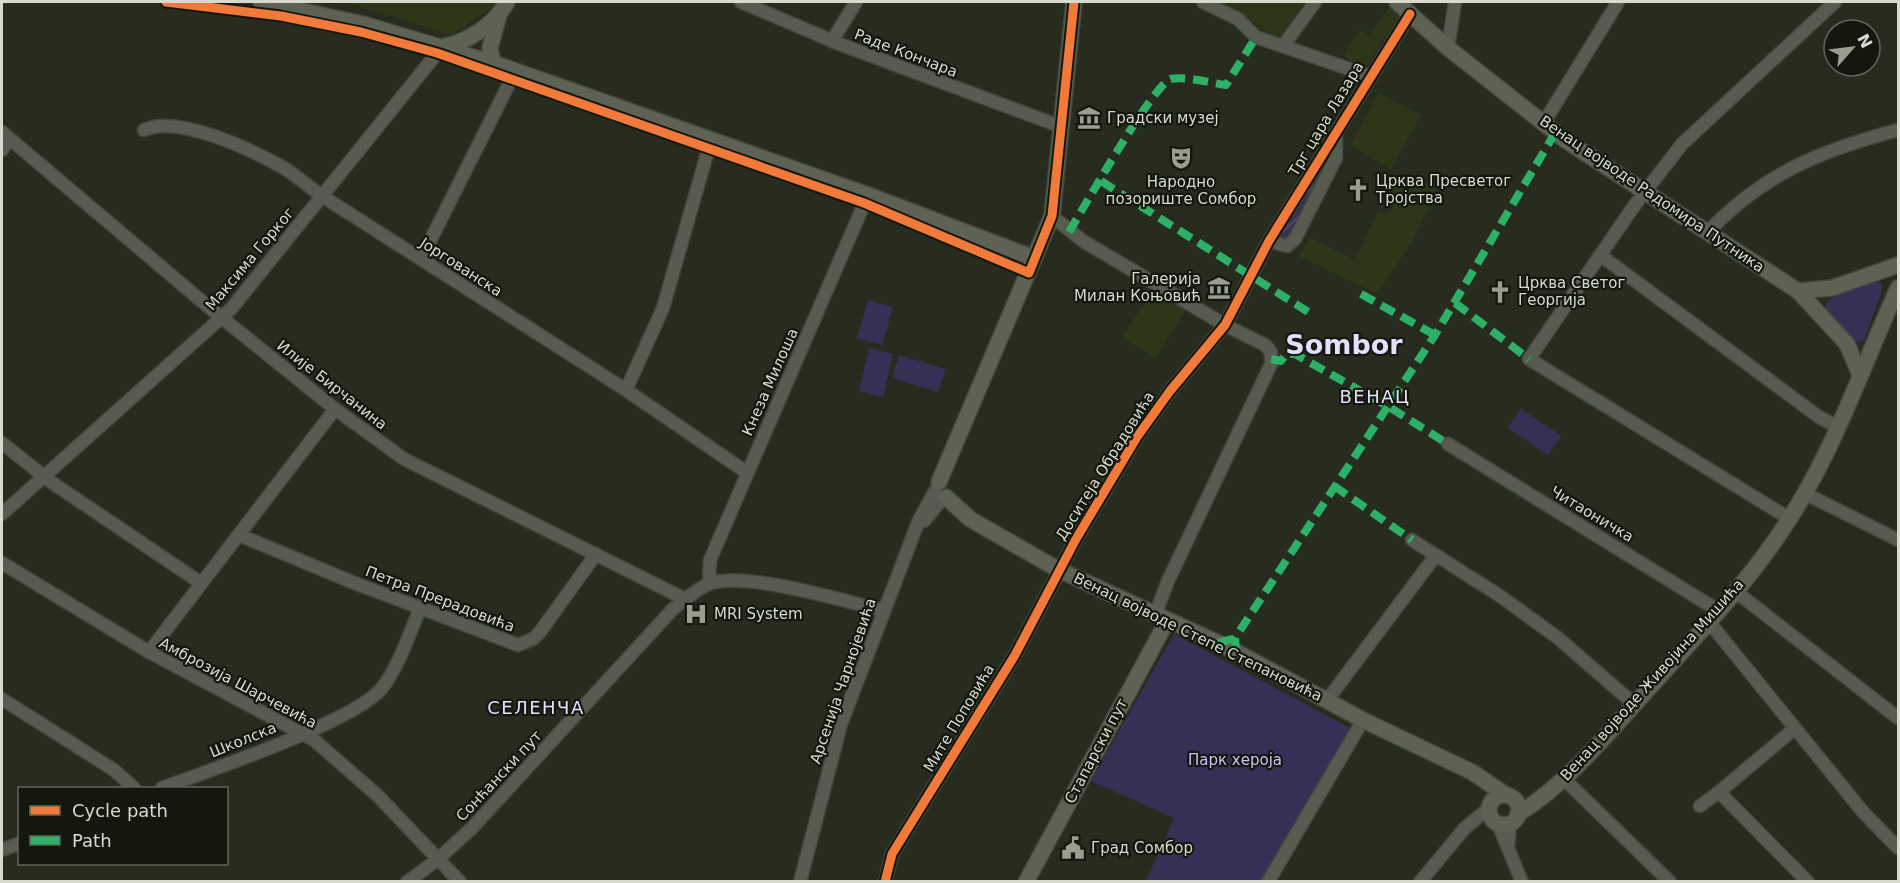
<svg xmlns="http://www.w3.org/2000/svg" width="1900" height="883" font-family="'DejaVu Sans',sans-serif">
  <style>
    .built { fill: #2e361a }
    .park { fill: #382f57 }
    .garden { fill: url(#garden-furrows) }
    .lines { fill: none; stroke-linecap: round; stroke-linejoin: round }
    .minor-casing { stroke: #43473c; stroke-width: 15 }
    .major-casing { stroke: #43473c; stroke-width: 18 }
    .minor { stroke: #585b50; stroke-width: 12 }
    .major { stroke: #5e6255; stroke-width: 15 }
    .quiet { stroke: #2db169; stroke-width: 8; stroke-dasharray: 15 8; stroke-linecap: butt }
    .cycleway-casing { stroke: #14170d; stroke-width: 13 }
    .cycleway { stroke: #f17a3a; stroke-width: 9 }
    .labels { text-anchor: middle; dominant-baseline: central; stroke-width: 4.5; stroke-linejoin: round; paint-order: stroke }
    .street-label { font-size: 15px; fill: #d6dbcd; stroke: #14170d }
    .poi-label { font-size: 15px; fill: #d6dbcd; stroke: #14170d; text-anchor: start }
    .park-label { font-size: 15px; fill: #cbc2f9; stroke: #14170d }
    .quarter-label { font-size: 18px; letter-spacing: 1.5px; fill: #e3dffc; stroke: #14170d }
    .town-label { font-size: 27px; font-weight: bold; fill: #e3dffc; stroke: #14170d }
  </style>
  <defs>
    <pattern id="garden-furrows" width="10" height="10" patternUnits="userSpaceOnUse" patternTransform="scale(1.5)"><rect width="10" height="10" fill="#382f57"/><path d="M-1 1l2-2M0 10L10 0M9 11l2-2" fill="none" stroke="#544d6e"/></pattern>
  </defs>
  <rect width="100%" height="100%" fill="#282c1f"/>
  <g class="built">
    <path d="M352 2H499L452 35 351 4Z"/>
    <path d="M1216 2H1305L1278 39 1232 8Z"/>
    <path d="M1390 6 1401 14 1364 69 1343 55 1360 30 1369 36Z"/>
    <path d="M1379 93 1421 115 1391 169 1350 145Z"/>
    <path d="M1394 177 1420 188 1426 182 1437 189 1414 239 1377 294 1299 256 1310 238 1355 260 1376 216 1379 212 1386 215 1392 211 1394 199 1384 193Z"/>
    <path d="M1154 289 1185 310 1155 359 1122 337Z"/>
  </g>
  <g class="park">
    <path d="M1875 278 1882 285V290L1864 340 1853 344 1828 313 1825 304 1844 288Z"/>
    <path d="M868 300 893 307 882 345 857 338Z"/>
    <path d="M869 348 893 354 883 397 859 391Z"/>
    <path d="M899 355 946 369 938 392 892 378Z"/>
    <path d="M1521 409 1561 436 1548 455 1508 428Z"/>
    <path d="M1174 634 1350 728 1263 881H1146L1174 818 1091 781Z"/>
  </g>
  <path class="garden" d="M1328 156H1331L1290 241 1280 238 1278 233Z"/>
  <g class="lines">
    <g class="minor-casing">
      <g id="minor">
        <path d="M741 2 842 45 1062 127"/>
        <path d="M1203 2 1238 19 1256 37 1370 76"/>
        <path d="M832 41 856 2"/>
        <path d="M1283 46 1315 2"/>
        <path d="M1448 48 1455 2"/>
        <path d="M1543 124 1618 2"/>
        <path d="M144 130C178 114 252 150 284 168 297 176 309 187 322 196L626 390 746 472"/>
        <path d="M2 132 211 309 335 409 404 459 685 599"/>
        <path d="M2 150 9 139"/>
        <path d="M1052 216 1083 241 1225 325 1265 345 1271 352V364L1168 581 1155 615"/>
        <path d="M1707 233C1762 174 1822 150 1898 130"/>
        <path d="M1269 241 1287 246 1295 239 1336 158V136"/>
        <path d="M1600 255 1819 417 1838 427"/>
        <path d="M421 259 515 72"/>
        <path d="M626 390 663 308 711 140"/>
        <path d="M2 443 51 482 201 583"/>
        <path d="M1448 444 1719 611"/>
        <path d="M1804 493 1898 540"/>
        <path d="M2 514 231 309 442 47"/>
        <path d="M1790 519 1529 359 1634 206 1682 144 1835 2"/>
        <path d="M924 521 943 498"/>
        <path d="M239 535 352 582 518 645 533 639 540 632 596 554"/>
        <path d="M1412 540 1500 596 1558 638 1634 704"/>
        <path d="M2 563 149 652 314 740 377 795 460 882"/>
        <path d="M709 584 710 560 868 195"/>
        <path d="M1735 591 1898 718"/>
        <path d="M1709 622 1863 812 1898 848"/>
        <path d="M149 652 335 409"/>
        <path d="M2 699 114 770 134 788"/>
        <path d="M1328 699 1436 555"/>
        <path d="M1794 729 1719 792 1808 882"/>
        <path d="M1564 779 1670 882"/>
        <path d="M162 788C208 771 356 721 382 688 399 666 409 634 420 609"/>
        <path d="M1700 806 1719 792"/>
        <path d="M1498 824 1522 882"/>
        <path d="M1508 847 1510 823"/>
        <path d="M2 850 20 843"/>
        <path d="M407 882 437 860 472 828 673 609C684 600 698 588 711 583 750 572 842 601 883 610"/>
        <path d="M800 882 841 724 919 520 935 491"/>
        <path d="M885 882 892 854 1015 655 1076 539 1137 437 1170 391 1225 325 1269 241 1410 14"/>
        <path d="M1268 882 1363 720"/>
        <path d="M1420 882 1464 829 1489 808"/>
      </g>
    </g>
    <g class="major-casing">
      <g id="major">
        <path d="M261 2 363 24 493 63 868 195 1034 258"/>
        <path d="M1397 2 1448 48 1565 140 1798 291 1847 344 1860 375"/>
        <path d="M442 47C468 42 494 25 507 2"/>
        <path d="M493 63 490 48 499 15"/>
        <path d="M1798 291 1832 288 1898 265"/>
        <path d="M939 482 1052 216 1074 2"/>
        <path d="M946 497 970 519 1059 570 1227 647 1363 720 1472 772 1506 795"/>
        <circle cx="1504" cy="810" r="15"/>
        <path d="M1518 814C1566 784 1604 738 1642 696 1693 639 1749 583 1790 518 1836 446 1863 365 1898 288"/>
        <path d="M1026 882 1167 621"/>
      </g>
    </g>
    <use href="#minor" class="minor"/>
    <use href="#major" class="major"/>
    <g class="quiet">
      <path d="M1101 181 1313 315"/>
      <path d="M1069 232C1083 209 1154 83 1171 79 1187 76 1210 83 1226 85L1256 37"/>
      <path d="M1361 294 1435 335"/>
      <path d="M1455 303 1529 359"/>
      <path d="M1271 359 1281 361 1286 354H1295L1389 407 1448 444"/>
      <path d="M1334 486 1412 540"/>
      <path d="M1218 643 1235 638"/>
      <path d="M1236 652 1235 638 1435 335 1555 133"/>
    </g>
    <g class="cycleway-casing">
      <g id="cycleway">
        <path d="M166 2 281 16 361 32 437 53 864 203 1029 273 1052 216 1074 2"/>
        <path d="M885 882 892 854 1015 655 1076 539 1137 437 1170 391 1225 325 1269 241 1410 14"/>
      </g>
    </g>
    <use href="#cycleway" class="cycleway"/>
  </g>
  <defs>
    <g id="museum-bare" transform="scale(1.8)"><path d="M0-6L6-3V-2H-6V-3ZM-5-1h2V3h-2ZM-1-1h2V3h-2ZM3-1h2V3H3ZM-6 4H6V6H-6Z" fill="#999e90" stroke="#14170d" stroke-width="2.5" paint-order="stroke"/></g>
    <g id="theatre-bare" transform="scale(1.8)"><path d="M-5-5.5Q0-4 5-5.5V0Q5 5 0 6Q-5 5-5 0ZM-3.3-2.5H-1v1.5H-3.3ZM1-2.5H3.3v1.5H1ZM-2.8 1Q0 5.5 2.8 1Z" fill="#999e90" stroke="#14170d" stroke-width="2.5" paint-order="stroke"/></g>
    <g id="church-bare" transform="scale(1.8)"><path d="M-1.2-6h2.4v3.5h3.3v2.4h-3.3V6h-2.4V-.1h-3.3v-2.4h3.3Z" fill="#999e90" stroke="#14170d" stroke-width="2.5" paint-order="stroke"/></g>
    <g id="hospital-bare" transform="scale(1.8)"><path d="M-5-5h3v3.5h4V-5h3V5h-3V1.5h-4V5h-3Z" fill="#999e90" stroke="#14170d" stroke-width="2.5" paint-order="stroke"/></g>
    <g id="civic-bare" transform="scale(1.8)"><path d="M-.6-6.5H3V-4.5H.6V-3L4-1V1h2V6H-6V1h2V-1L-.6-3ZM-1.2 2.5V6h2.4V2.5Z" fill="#999e90" stroke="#14170d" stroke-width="2.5" paint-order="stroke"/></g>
  </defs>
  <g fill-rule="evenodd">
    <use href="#museum-bare" x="1089" y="118"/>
    <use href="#theatre-bare" x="1181" y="158"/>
    <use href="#church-bare" x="1358" y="190"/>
    <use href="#museum-bare" x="1219" y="288"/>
    <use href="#church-bare" x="1500" y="292"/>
    <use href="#hospital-bare" x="696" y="614"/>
    <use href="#civic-bare" x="1073" y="848"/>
  </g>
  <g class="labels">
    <g class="street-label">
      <text transform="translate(906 53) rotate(21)">Раде Кончара</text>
      <text transform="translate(1326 119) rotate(-59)">Трг цара Лазара</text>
      <text transform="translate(1652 194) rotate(34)">Венац војводе Радомира Путника</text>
      <text transform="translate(250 259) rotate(-50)">Максима Горког</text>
      <text transform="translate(461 267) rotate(33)">Јоргованска</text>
      <text transform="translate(770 382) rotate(-66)">Кнеза Милоша</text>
      <text transform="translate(332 385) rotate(38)">Илије Бирчанина</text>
      <text transform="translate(1105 466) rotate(-58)">Доситеја Обрадовића</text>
      <text transform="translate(1592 514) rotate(31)">Читаоничка</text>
      <text transform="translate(440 599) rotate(21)">Петра Прерадовића</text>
      <text transform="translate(1198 637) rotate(26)">Венац војводе Степе Степановића</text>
      <text transform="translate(1652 680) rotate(-48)">Венац војводе Живојина Мишића</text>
      <text transform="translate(843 681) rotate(-71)">Арсенија Чарнојевића</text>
      <text transform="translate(238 683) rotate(28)">Амброзија Шарчевића</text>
      <text transform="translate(959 718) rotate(-59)">Мите Поповића</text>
      <text transform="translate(243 740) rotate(-22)">Школска</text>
      <text transform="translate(1096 751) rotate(-62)">Стапарски пут</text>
      <text transform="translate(499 776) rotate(-47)">Сонћански пут</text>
    </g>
    <g class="poi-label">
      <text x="1107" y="118">Градски музеј</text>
      <text x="1376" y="181">Црква Пресветог<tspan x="1376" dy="17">Тројства</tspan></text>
      <text x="1181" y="182" text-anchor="middle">Народно<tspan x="1181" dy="17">позориште Сомбор</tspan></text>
      <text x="1201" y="279" text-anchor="end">Галерија<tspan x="1201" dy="17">Милан Коњовић</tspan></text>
      <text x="1518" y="283">Црква Светог<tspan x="1518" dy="17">Георгија</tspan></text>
      <text x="714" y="614">MRI System</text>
      <text x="1091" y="848">Град Сомбор</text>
    </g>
    <g class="park-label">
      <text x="1235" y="760">Парк хероја</text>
    </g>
    <g class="quarter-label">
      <text x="1375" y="396">ВЕНАЦ</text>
      <text x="536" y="707">СЕЛЕНЧА</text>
    </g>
    <g class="town-label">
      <text x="1344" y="344">Sombor</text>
    </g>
  </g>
  <rect width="1900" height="883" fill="none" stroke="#d6dbcd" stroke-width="6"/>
  <rect x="18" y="787" width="210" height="78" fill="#14170d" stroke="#62655a" stroke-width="1.5"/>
  <rect x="30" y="806" width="30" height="9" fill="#f17a3a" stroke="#62655a" stroke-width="1.5"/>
  <text x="72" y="817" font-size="18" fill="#d6dbcd">Cycle path</text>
  <rect x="30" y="836" width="30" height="9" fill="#2db169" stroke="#62655a" stroke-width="1.5"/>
  <text x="72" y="847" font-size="18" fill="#d6dbcd">Path</text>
  <g transform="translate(1852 48) rotate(62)"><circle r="28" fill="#14170d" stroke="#62655a" stroke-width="1.5"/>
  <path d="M0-4.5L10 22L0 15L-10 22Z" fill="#999e90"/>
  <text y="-9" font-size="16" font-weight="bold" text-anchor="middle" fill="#d6dbcd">N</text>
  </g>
</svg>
